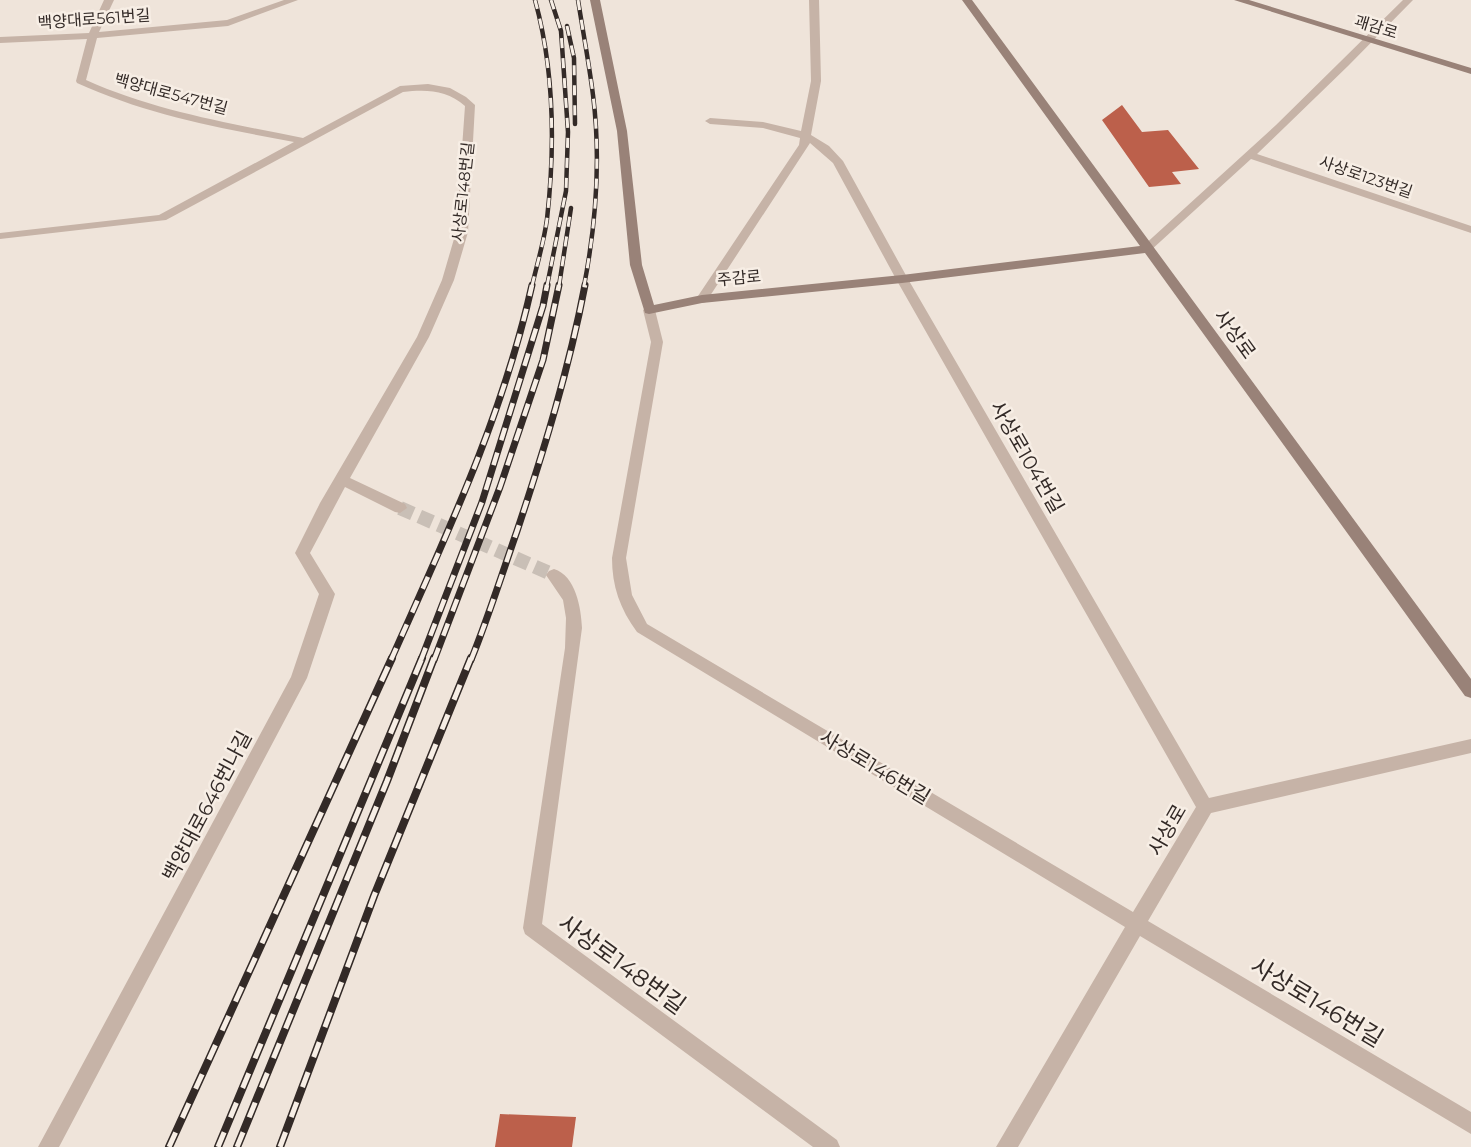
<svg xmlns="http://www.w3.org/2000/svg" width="1471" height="1147" font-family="Montserrat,'Noto Sans KR',sans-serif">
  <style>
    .building { fill: #bc604b }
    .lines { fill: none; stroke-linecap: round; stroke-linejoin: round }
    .street-tunnel { stroke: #c9bfb6; stroke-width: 14; stroke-dasharray: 14 7; stroke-linecap: butt }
    .street { fill: #c6b3a7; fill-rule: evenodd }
    .secondary { fill: #998278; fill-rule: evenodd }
    .rail-far2-casing { stroke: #332a27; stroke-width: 4.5 }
    .rail-far1-casing { stroke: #332a27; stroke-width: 7 }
    .rail-casing { stroke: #332a27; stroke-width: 8 }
    .rail-far2 { stroke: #f7eee5; stroke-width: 3; stroke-dasharray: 10; stroke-linecap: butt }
    .rail-far1 { stroke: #f7eee5; stroke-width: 4.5; stroke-dasharray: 13; stroke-linecap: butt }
    .rail { stroke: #f7eee5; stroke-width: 5; stroke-dasharray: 16; stroke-linecap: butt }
    .labels { text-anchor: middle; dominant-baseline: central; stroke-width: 5; stroke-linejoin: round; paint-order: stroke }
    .far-street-label { font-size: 16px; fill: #332a27; stroke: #f7eee5 }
    .street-label { font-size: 20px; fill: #332a27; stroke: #f7eee5 }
    .near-street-label { font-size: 24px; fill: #332a27; stroke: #f7eee5 }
  </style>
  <rect width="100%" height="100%" fill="#efe4da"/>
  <g class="building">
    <path d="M1122 105 1142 132 1168 130 1199 169 1172 172 1181 184 1149 187 1102 120Z"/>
    <path d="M500 1114 576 1117 572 1147H495Z"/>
  </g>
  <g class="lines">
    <path class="street-tunnel" d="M400 508 554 575"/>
    <g class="street">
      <path d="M104 0H114L99 32 227 20 284 0H298L228 26 97 38 86 80C155 111 229 123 303 138L400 86 428 84 450 88 466 97 475 105 468 232 454 280 429 337 350 478 405 504 407 508 400 513 395 512 345 487 310 553 335 594 307 678 59 1147H38L291 677 319 594 295 553 320 503 417 337 442 280 456 232 465 106C447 90 426 89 403 92L166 220 0 239V233L159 215 294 142C220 128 147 115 77 83L76 81 87 39 0 43V37L89 33Z"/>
      <path d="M809 0H819L821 81 811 135 829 146 843 161 908 279 1209 798 1471 739V753L1211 813 1148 921 1471 1112V1134L1140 936 1018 1147H996L1125 927 637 632C620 609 612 586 612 558L651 342 643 310 649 306 655 310 663 342 626 558 632 595 647 624 1133 912 1196 807 896 279 833 163 810 143 706 302 702 303 696 299 799 145 800 138 763 128 710 124 705 121 710 118 763 122 801 131 811 81Z"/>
      <path d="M1403 0H1413L1348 66 1257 154 1471 226V233L1251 159 1150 251H1142V247L1276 125Z"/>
      <path d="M554 569C576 576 581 608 582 628L542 924 837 1140 840 1147H813L525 934 523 928 565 648 566 618 563 600 546 575 549 571Z"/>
    </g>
    <g class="secondary">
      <path d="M590 0H600L627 131 642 265 654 305 702 295 902 275 1140 246 962 0H972L1471 679V698L1465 696 1145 253 902 283 702 303 649 314 645 313 630 265 617 131Z"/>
      <path d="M1234 0H1249L1471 68V74Z"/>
    </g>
    <g class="rail-far2-casing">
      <g id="rail-far2">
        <path d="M578 0C583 32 589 63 593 95 601 159 596 224 584 286"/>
        <path d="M567 26 574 58 575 124"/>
        <path d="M532 286C537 264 544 242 547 219 555 148 554 69 535 0"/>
        <path d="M547 286 566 191 568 132 561 31 551 0"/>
        <path d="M559 286 571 208"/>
      </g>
    </g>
    <g class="rail-far1-casing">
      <g id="rail-far1">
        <path d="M391 660C445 538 503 416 532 285"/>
        <path d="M421 660 482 502 543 306 547 285"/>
        <path d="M434 660 500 487 543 360 559 285"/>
        <path d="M471 660C488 618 502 574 517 531 544 450 569 369 585 285"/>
      </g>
    </g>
    <g class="rail-casing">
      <g id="rail">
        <path d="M169 1147 392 658"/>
        <path d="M218 1147 422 658"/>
        <path d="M237 1147 387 781 434 658"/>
        <path d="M280 1147 374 896 471 658"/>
      </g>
    </g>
    <use href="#rail-far2" class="rail-far2"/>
    <use href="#rail-far1" class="rail-far1"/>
    <use href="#rail" class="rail"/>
  </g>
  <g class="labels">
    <g class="far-street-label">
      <text transform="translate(94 19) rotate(-4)">백양대로561번길</text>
      <text transform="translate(1376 27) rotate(17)">괘감로</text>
      <text transform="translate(171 94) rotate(15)">백양대로547번길</text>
      <text transform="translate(1366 177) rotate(19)">사상로123번길</text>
      <text transform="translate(463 192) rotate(-84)">사상로148번길</text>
      <text transform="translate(739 278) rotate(-5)">주감로</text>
    </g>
    <g class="street-label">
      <text transform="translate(1235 334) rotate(54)">사상로</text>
      <text transform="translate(1027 457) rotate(60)">사상로104번길</text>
      <text transform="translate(875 767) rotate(31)">사상로146번길</text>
      <text transform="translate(207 806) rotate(-62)">백양대로646번나길</text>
      <text transform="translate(1167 830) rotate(-60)">사상로</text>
    </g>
    <g class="near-street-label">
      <text transform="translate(622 964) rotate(36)">사상로148번길</text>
      <text transform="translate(1317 1002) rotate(31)">사상로146번길</text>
    </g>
  </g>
</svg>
